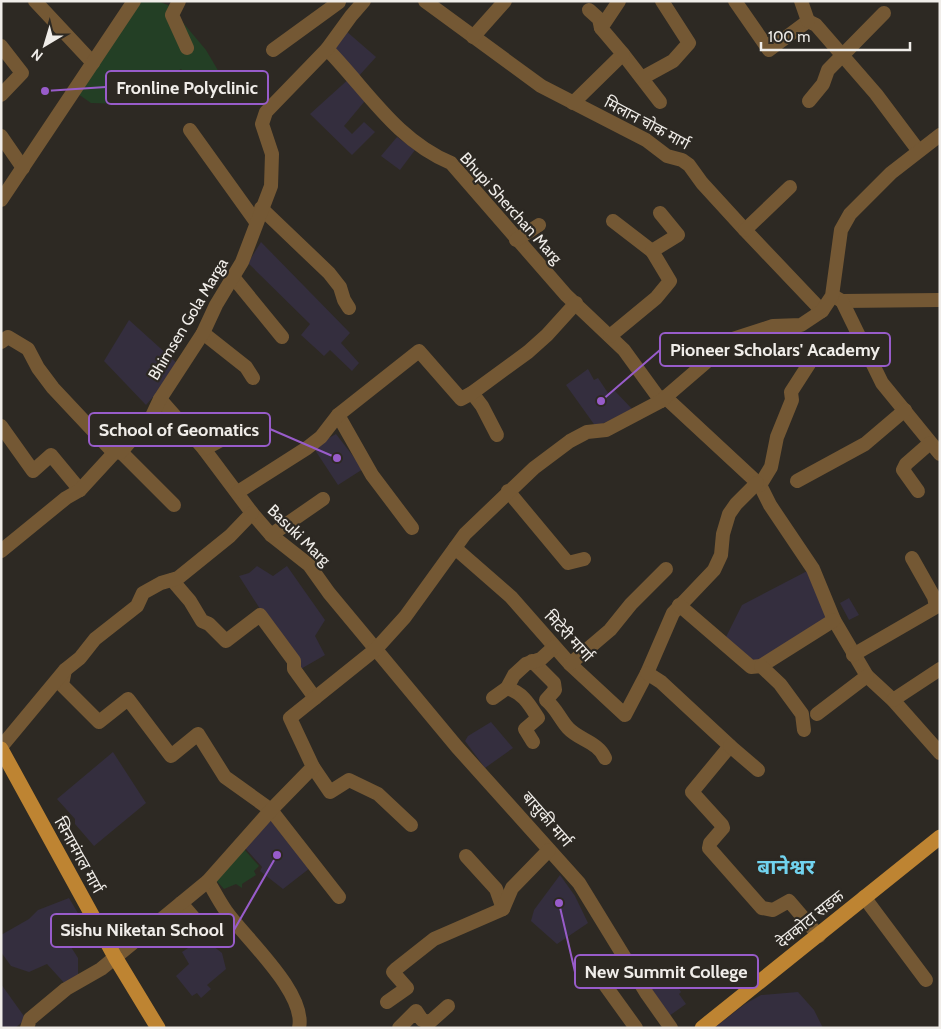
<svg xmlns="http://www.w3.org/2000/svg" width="941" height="1029" font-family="Cabin,'Noto Sans Devanagari',sans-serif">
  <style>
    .education { fill: #342e3e }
    .green { fill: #233f25 }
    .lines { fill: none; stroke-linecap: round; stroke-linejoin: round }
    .minor { stroke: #745834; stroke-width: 14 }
    .major { stroke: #be8432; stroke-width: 15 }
    .labels { text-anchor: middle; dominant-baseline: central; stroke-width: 4.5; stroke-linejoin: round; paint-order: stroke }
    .street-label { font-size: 16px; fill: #f0ede9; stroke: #2d2923 }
    .district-label { font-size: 21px; font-weight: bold; fill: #71d3ef; stroke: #2d2923 }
    .leader { fill: none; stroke: #985cca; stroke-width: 2 }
    .callout-dot { fill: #985cca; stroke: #2d2923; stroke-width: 2 }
    .callout { fill: #2d2923; stroke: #985cca; stroke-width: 2 }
    .callout-label { font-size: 18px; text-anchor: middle; font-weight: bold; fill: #f0ede9 }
  </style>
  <rect width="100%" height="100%" fill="#2d2923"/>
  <g class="education">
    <path d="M346 31 376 57 357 78 332 50Z"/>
    <path d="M351 77 369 96 344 126 352 134 364 122 375 132 352 155 310 114Z"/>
    <path d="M397 137 415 150 400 170 381 156Z"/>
    <path d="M261 242 350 333 341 343 359 363 352 371 330 350 324 356 301 335 310 324 248 263Z"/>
    <path d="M129 320 180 366 146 405 104 361Z"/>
    <path d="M588 369 594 380 598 378 608 393 614 390 632 409 596 427 566 385Z"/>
    <path d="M336 434 363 469 338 485 313 447Z"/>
    <path d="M257 566 273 576 287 566 325 620 315 636 325 655 299 670 239 576 249 573Z"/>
    <path d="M811 569 831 618 752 664 726 637 742 605Z"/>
    <path d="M849 598 859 615 849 620 840 603Z"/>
    <path d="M491 722 513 748 485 768 465 741 468 736Z"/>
    <path d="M113 752 146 803 94 846 75 824V819L57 799Z"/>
    <path d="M272 814 310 868 283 889 260 871 262 867 245 848Z"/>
    <path d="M560 875 575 896 588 923 557 944 531 921 534 910Z"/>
    <path d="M69 898 92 937 71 947 78 958V976L67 986 47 964 29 972 11 966 1 952V935L29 919 38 910Z"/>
    <path d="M203 938 222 953 226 969 207 985 211 989 201 998 197 993 192 996 176 976 189 964 182 952Z"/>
    <path d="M656 961 664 973 669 972 681 992 679 994 686 1004 669 1016 637 974Z"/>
    <path d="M1 984 26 1019 15 1028H1Z"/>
    <path d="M798 992 814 1010 823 1028H714L745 1004 761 995Z"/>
  </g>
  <g class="green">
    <path d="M134 1H157L168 5 206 50 226 84 205 94 181 69 123 104 91 103 78 94Z"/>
    <path d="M243 848 259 866 254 871 256 875 242 884V888L236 884 224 889 214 878Z"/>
  </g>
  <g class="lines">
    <g class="minor">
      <path d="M35 1 93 63"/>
      <path d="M179 1 172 15 187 48"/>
      <path d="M425 1 541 86 646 140 667 156 682 160 689 165 702 183 745 230 822 311"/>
      <path d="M735 1 769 50 808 21 816 25 876 94 918 150"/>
      <path d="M801 1 808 21"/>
      <path d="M589 10 599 19 601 28"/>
      <path d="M473 37 505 1"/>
      <path d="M1 46 22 73 1 95"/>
      <path d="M327 49C367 90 396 140 451 163L566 295 624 350 661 401"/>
      <path d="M273 50 339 2"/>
      <path d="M623 54 660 102"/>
      <path d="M642 78 673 61 689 43 662 1"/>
      <path d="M809 101 823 84 828 70 884 13"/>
      <path d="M573 103 623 54 601 28 619 1"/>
      <path d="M190 130 256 222"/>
      <path d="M1 136 23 168"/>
      <path d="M1 200 134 1"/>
      <path d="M261 208 329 273 340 287 344 300 349 308"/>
      <path d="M613 221 652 251"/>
      <path d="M745 230 790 187"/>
      <path d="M516 240 539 225"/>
      <path d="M233 277 282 337"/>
      <path d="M835 297 842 301 940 300"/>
      <path d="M842 301 882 383 940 454"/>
      <path d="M203 333 246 367 253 378"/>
      <path d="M610 336 656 298 670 281 652 251 678 235 660 213"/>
      <path d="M1 342 8 337 28 349 38 368 53 388 114 453"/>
      <path d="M472 393 482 406 497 435"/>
      <path d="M665 397 760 485 770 505 813 569 834 620 867 676 893 700 940 753"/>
      <path d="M160 399 204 449 252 513 271 535 309 565 329 593 457 747 579 883 647 994 671 1028"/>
      <path d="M338 415 372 475 412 528"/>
      <path d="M1 426 33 471 51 455 80 490"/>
      <path d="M204 449 238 431"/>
      <path d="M121 452 174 505"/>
      <path d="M797 481 865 444 905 410"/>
      <path d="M760 485 771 467 777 437 792 400 791 392 809 364 768 328"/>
      <path d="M508 491 568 563 584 559"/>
      <path d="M918 491 903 470 906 464 930 443"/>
      <path d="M238 492 307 448 321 437 338 415 419 351 461 399 472 393 528 352 547 335 576 303"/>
      <path d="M271 535 323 499"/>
      <path d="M455 548 511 597 570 664 625 715 647 673 673 613 714 570 721 555 723 534 729 514 736 504 757 483"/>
      <path d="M1 551 66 498 80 490 114 453 121 452 152 416 160 399 203 333 216 305 242 262 271 186 272 154 262 124 266 112 327 49 351 16 364 1"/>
      <path d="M172 580 190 601 202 621 209 624 226 641 260 615 294 661V669L315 698"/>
      <path d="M679 605 751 667 761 666 834 620"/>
      <path d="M853 655 936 607 934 597 912 558"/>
      <path d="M532 661 554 683 555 690 546 700C556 708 560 719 568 728 579 740 598 742 605 758"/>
      <path d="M570 664 610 630 631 604 666 569"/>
      <path d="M761 666 780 684 802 714 804 730"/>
      <path d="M65 670 62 685 99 722 128 699 171 756 198 734 225 777 271 810 339 897"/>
      <path d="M647 673 661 682 730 746 692 792 722 825 723 828 710 843 709 848 762 908 773 910 789 901 819 936"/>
      <path d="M507 688C523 693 529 704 538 718L525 729 533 742"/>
      <path d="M493 698 507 688 514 675 526 664 541 659 554 647"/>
      <path d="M893 700 940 669"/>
      <path d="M817 714 867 676"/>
      <path d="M730 746 758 770"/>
      <path d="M1 747 65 670 80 658 95 639 137 606 143 593 161 583 178 578 230 536 252 513"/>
      <path d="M313 767 330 792 349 780 378 794 411 825"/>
      <path d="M466 856 496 889 503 909"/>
      <path d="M208 881C214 891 219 901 226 911 245 938 307 993 299 1028"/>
      <path d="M864 897 926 980"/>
      <path d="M181 903 200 925"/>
      <path d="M600 978 636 1028"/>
      <path d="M387 1002 407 988 393 972 396 969 434 939 503 909 512 888 549 850"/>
      <path d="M27 1028 30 1019 66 989 101 969 208 881 271 810 313 767 290 718 376 649 405 617 465 534 534 468 570 441 587 432 606 430 661 401 733 339 773 326 801 325 822 311 832 296 841 230 850 214 891 173 940 135"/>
      <path d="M399 1028 416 1011 422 1020 430 1022 448 1006"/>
    </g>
    <g class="major">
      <path d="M1 749 115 957 158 1028"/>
      <path d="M702 1028 940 837"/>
    </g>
  </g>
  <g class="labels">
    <g class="street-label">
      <text transform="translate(647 123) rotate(28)">मिलान चोक मार्ग</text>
      <text transform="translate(511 208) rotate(48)">Bhupi Sherchan Marg</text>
      <text transform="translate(188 319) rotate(-59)">Bhimsen Gola Marga</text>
      <text transform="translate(299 535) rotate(44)">Basuki Marg</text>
      <text transform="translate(569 636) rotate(47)">मिटेरी मार्गा</text>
      <text transform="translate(547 819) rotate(49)">बासुकी मार्ग</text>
      <text transform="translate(79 855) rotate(61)">सिनामंगल मार्ग</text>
      <text transform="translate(810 919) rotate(-39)">देवकोटा सडक</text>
    </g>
    <g class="district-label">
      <text x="786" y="866">बानेश्वर</text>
    </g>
  </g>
  <path class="leader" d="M45 91L106 87M601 401L660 350M337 458L270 429M277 855L234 930M559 903L575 972"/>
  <g class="callout-dot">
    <circle cx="45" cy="91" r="5"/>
    <circle cx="601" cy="401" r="5"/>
    <circle cx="337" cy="458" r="5"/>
    <circle cx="277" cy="855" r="5"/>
    <circle cx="559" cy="903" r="5"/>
  </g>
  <g class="callout">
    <rect x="106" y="71" width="162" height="33" rx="5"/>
    <rect x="660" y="333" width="230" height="33" rx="5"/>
    <rect x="89" y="413" width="181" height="33" rx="5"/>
    <rect x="51" y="914" width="183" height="33" rx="5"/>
    <rect x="575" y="955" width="183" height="33" rx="5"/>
  </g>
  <g class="callout-label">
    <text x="187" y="94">Fronline Polyclinic</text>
    <text x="775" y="356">Pioneer Scholars' Academy</text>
    <text x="179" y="436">School of Geomatics</text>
    <text x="142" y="936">Sishu Niketan School</text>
    <text x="666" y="978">New Summit College</text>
  </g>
  <rect width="941" height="1029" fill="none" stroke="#f0ede9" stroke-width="5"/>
  <g transform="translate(45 45) rotate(218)" stroke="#2d2923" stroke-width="4" paint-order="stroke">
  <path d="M0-4L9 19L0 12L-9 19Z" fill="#f0ede9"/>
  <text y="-8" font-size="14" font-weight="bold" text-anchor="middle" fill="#f0ede9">N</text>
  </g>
  <path d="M761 42v8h149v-8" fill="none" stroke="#f0ede9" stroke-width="2.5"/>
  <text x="768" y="42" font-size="15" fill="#f0ede9" stroke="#2d2923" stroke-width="4" paint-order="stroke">100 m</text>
</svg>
